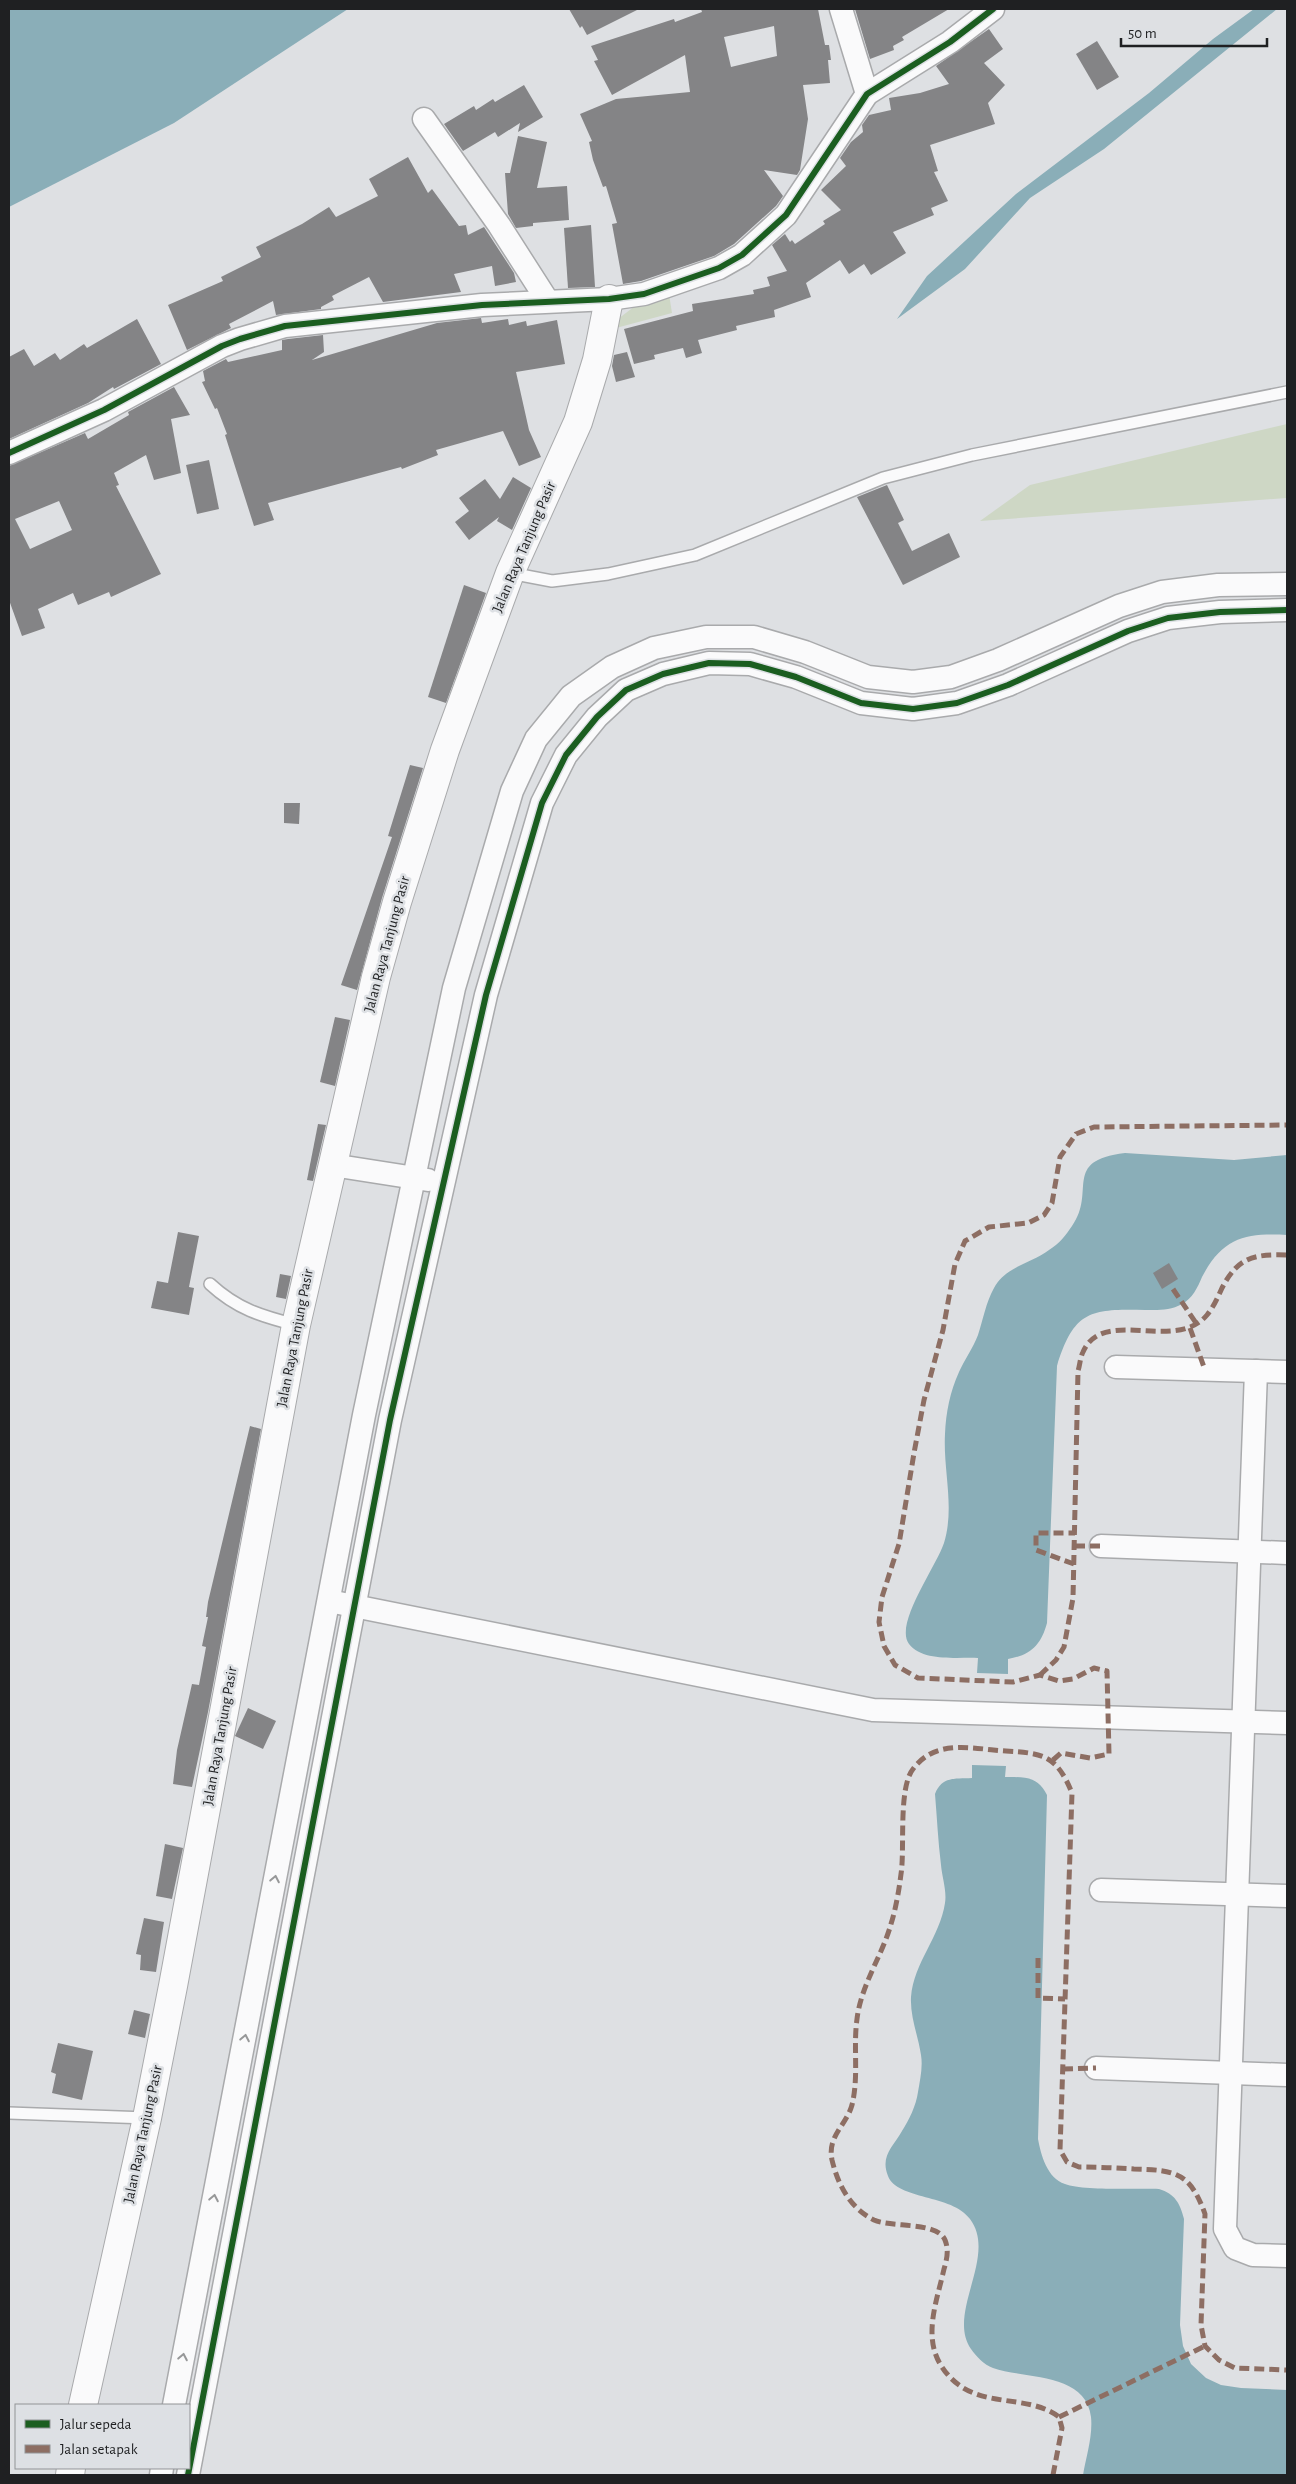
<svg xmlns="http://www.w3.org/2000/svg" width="1296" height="2484" font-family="'Alegreya Sans',sans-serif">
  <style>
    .green { fill: #ced7c5 }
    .water { fill: #8aaeb8 }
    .building { fill: #848486; fill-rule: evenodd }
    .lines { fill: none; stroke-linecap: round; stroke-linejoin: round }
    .lane-casing { stroke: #a9aaac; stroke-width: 14 }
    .street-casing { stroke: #a9aaac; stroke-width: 25 }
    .secondary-casing { stroke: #a9aaac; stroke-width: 30 }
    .lane { stroke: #fafafb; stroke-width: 11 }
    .street { stroke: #fafafb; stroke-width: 22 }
    .secondary { stroke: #fafafb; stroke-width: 28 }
    .quiet { stroke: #8d6e63; stroke-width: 5; stroke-dasharray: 10 5; stroke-linecap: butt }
    .cycleway-casing { stroke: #dde0e4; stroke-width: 9 }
    .cycleway { stroke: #1b5e20; stroke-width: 6 }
    .oneway { stroke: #979899 }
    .labels { text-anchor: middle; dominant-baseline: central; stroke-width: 5; stroke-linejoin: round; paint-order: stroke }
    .street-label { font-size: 15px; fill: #1f2022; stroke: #dde0e4 }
  </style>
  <rect width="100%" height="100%" fill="#dee0e3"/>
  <g class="green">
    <path d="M669 294 672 313 601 332 639 303Z"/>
    <path d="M1287 424V498L980 521 1030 485Z"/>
  </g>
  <g class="water">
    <path d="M9 9H348L174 123 9 207Z"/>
    <path d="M1254 9H1277L1104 149 1030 198 965 269 897 319 927 276 1016 194 1149 93 1213 39Z"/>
    <path d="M1125 1153 1234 1160 1287 1155V1235C1246 1233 1223 1237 1202 1277 1198 1287 1192 1299 1182 1304 1170 1311 1158 1310 1145 1310 1091 1309 1074 1310 1057 1366L1047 1623C1041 1645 1031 1655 1008 1659V1674L977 1673 978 1658C957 1657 923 1662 909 1644 894 1624 936 1567 944 1543 955 1507 943 1471 945 1434 946 1412 950 1392 959 1372 965 1359 973 1348 978 1335 983 1320 986 1302 994 1288 1006 1266 1030 1264 1049 1250 1059 1244 1066 1235 1072 1226 1097 1191 1061 1161 1125 1153Z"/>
    <path d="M972 1765 1006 1766 1005 1777C1024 1777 1038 1776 1047 1795L1038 2139C1041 2155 1047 2178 1065 2184 1083 2191 1137 2188 1159 2189 1175 2194 1180 2203 1184 2219L1180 2325 1183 2346 1191 2364 1206 2378 1221 2385 1241 2388 1287 2390V2475H1083C1086 2457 1093 2436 1091 2417 1086 2372 1024 2379 993 2368 984 2365 976 2356 971 2349 946 2313 998 2256 970 2219 952 2194 897 2200 888 2176 880 2156 893 2147 902 2131 909 2120 916 2106 918 2092 920 2080 923 2067 921 2055 918 2035 910 2017 911 1997 914 1962 940 1937 945 1903 947 1891 942 1877 941 1865 938 1841 937 1818 935 1794 942 1776 955 1779 972 1778Z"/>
  </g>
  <g class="building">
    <path d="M569 9H639L587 35 582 26 580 28Z"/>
    <path d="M701 9H818L825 45H829L831 60H828L830 83 803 85 808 119 800 170 797 175 764 170 783 196 776 206 734 244 714 256 641 281 623 284 612 224 617 223 606 186 603 187 593 160 589 142 592 141 580 114 616 99 690 92 685 55 612 95 594 61 598 60 591 46 674 19 675 22 702 12ZM774 26 777 56 731 67 724 37Z"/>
    <path d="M855 9H949L902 37 904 40 893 46 894 50 870 59Z"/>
    <path d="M989 29 1003 49 984 63 1005 85 988 103 995 124 930 145 938 171 934 172 948 201 931 208 934 215 893 232 906 253 871 275 864 264 849 274 840 260 806 283 811 297 774 310 775 317 736 326 737 330 698 340 702 353 686 358 683 348 654 355 655 359 634 364 624 329 693 311 692 304 754 294 753 290 770 286 767 277 787 271 772 245 785 234 790 242 792 240 795 244 825 224 823 221 841 210 821 190 846 166 840 158 851 142 863 132 862 125 869 115 891 110 889 98 920 93 949 84 936 66Z"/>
    <path d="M1097 41 1119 77 1097 90 1076 54Z"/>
    <path d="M524 85 543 117 518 132 520 123 498 137 495 132 463 151 444 124 474 106 476 110 493 99 495 102Z"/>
    <path d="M518 136 547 142 537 188 567 186 569 220 533 223V226L516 228 508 214 505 173H510Z"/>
    <path d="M408 157 428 193 432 189 459 226 466 225 468 235 484 227 514 273 516 282 495 286 492 266 454 274 461 292 383 302 369 277 332 296 334 300 321 307V309L276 315 273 301 229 324 231 328 187 350 168 305 223 281 221 277 261 257 256 247 302 224 329 207 336 217 378 196 369 179Z"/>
    <path d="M591 225 595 287 568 288 564 228Z"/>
    <path d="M481 318 482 323 508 319 509 325 526 321 527 326 557 320 565 364 516 372 529 430 541 457 519 466 503 431 436 450 438 455 402 469 401 467 268 503 274 520 254 526 225 435 227 434 217 408 215 409 202 382 205 381 203 371 226 359 228 362 282 350V340L288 339 323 335 324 352 312 360 437 323Z"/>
    <path d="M137 319 161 364 114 389 113 387 88 403 9 439V357L24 349 34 366 55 353 60 360 84 344 87 348Z"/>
    <path d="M627 352 635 377 616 382 612 366 614 355Z"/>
    <path d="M174 387 190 415 171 419 181 473 154 480 146 455 114 473 119 485 116 486 161 574 111 597 109 592 78 605 73 593 38 609 45 628 22 636 9 600V466L85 433 88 439 129 415 128 412ZM59 501 72 530 30 549 15 519Z"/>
    <path d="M209 460 219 509 197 514 186 465Z"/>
    <path d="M513 477 531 488 512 530 497 521 499 517 469 540 455 522 469 511 459 498 485 479 500 499Z"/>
    <path d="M887 485 904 520 898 523 912 551 949 533 960 557 903 585 857 497Z"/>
    <path d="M464 585 486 593 446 703 428 697Z"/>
    <path d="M410 765 423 768 382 898 357 990 341 985 392 837 388 836Z"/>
    <path d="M284 803H300L299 824 284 823Z"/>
    <path d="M335 1017 350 1020 335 1086 320 1082Z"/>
    <path d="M318 1124 326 1125 313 1181 307 1180Z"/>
    <path d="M178 1232 199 1236 189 1287 194 1288 189 1315 151 1308 157 1281 168 1283Z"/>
    <path d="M1169 1263 1178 1279 1162 1289 1153 1273Z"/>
    <path d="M280 1274 291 1276 286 1299 276 1297Z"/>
    <path d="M250 1426 261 1429 208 1712 192 1787 173 1784 177 1750 192 1684 199 1685 206 1647 202 1646 208 1617H206L208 1602Z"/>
    <path d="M248 1708 276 1721 263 1749 235 1736Z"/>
    <path d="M165 1844 183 1848 172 1899 156 1896Z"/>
    <path d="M144 1918 164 1922 156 1972 140 1970 141 1955 136 1954Z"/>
    <path d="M134 2010 150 2014 145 2038 128 2034Z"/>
    <path d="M58 2043 93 2051 82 2100 52 2093 56 2074 51 2072Z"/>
  </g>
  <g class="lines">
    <g class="lane-casing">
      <g id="lane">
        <path d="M510 573 552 581 608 574 695 555 883 478 972 455 1287 392"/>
        <path d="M210 1284C237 1309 261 1316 296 1325"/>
        <path d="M9 2113 147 2118"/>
      </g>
    </g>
    <g class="street-casing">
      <g id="street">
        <path d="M841 9 867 94"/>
        <path d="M424 119 499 225 547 300"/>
        <path d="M9 453 104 410 222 346 240 339 285 326 482 305 609 299 644 294 719 268 742 255 786 215 867 94 950 42 993 9"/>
        <path d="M332 1165 428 1180"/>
        <path d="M1116 1367 1287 1372"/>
        <path d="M1256 1371 1225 2229 1235 2248 1253 2255 1287 2256"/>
        <path d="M1101 1546 1287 1553"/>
        <path d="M339 1603 873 1710 1287 1723"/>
        <path d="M1101 1890 1287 1896"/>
        <path d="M1096 2068 1287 2075"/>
        <path d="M174 2405 364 1415 454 988 512 791 536 739 571 696 612 667 654 648 706 637H754L805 652 868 677 913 682 951 677 998 660 1119 606 1162 592 1218 585 1287 584"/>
        <path d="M161 2475 162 2468"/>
        <path d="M188 2475 390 1420 486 995 542 803 566 755 597 717 626 690 663 674 709 663 750 664 796 677 861 703 913 709 957 703 1008 685 1128 631 1168 618 1220 612 1287 610"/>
      </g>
    </g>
    <g class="secondary-casing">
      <g id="secondary">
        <path d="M83 2405 147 2118 173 1986 296 1325 376 977 397 902 445 750 510 573 578 422 597 360 609 299"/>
        <path d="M70 2475 71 2468"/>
      </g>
    </g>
    <use href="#lane" class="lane"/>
    <use href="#street" class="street"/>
    <use href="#secondary" class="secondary"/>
    <g class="quiet">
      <path d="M1173 1289 1196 1323"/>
      <path d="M1190 1328 1205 1370"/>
      <path d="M1075 1546H1101"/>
      <path d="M1074 1564 1036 1550V1533H1075"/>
      <path d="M1040 1675 1056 1660 1064 1647 1073 1598 1078 1371C1080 1365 1080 1358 1083 1352 1103 1306 1175 1353 1207 1315 1213 1308 1218 1297 1222 1288 1238 1257 1254 1254 1287 1255"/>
      <path d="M1053 1760 1061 1753 1090 1758 1109 1754 1107 1671 1094 1668 1073 1679 1059 1681 1040 1675 1013 1682 918 1678 895 1665 884 1646 879 1622 882 1597 899 1544 914 1453 924 1400 943 1330 955 1264 965 1241 989 1227 1028 1223 1044 1215 1052 1203 1060 1157 1076 1134 1094 1127 1287 1125"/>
      <path d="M1038 1958V1998L1065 1999"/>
      <path d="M1063 2069 1096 2068"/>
      <path d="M1059 2417 1205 2346"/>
      <path d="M1053 2475 1062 2428 1059 2417C1025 2391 972 2413 942 2367 922 2337 937 2301 944 2269 947 2259 949 2250 945 2240 937 2221 891 2228 874 2220 850 2208 838 2185 832 2160 827 2136 846 2126 852 2105 859 2076 853 2048 857 2019 861 1985 882 1956 891 1924 896 1908 899 1890 901 1874 905 1849 898 1788 913 1769 936 1738 972 1749 1006 1751 1044 1753 1057 1756 1072 1793L1060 2150 1067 2162 1079 2167C1097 2167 1116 2168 1134 2169 1175 2170 1190 2172 1205 2214L1201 2325 1205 2346 1219 2360 1235 2368 1287 2370"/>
    </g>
    <g class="cycleway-casing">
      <g id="cycleway">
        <path d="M9 453 104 410 222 346 240 339 285 326 482 305 609 299 644 294 719 268 742 255 786 215 867 94 950 42 993 9"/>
        <path d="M188 2475 390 1420 486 995 542 803 566 755 597 717 626 690 663 674 709 663 750 664 796 677 861 703 913 709 957 703 1008 685 1128 631 1168 618 1220 612 1287 610"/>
      </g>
    </g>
    <use href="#cycleway" class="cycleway"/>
  </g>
  <defs><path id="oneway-chevron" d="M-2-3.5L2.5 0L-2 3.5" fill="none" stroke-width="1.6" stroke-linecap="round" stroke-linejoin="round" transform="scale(1.25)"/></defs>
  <g class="oneway">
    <use href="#oneway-chevron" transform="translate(275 1879) rotate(-79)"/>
    <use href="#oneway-chevron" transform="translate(245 2038) rotate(-79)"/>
    <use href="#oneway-chevron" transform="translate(214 2198) rotate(-79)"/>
    <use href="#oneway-chevron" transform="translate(183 2357) rotate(-79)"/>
  </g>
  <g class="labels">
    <g class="street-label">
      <text transform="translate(524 547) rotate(-67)">Jalan Raya Tanjung Pasir</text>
      <text transform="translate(387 944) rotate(-75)">Jalan Raya Tanjung Pasir</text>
      <text transform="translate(295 1338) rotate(-79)">Jalan Raya Tanjung Pasir</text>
      <text transform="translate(220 1736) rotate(-80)">Jalan Raya Tanjung Pasir</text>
      <text transform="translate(143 2134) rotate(-78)">Jalan Raya Tanjung Pasir</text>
    </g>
  </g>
  <rect width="1296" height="2484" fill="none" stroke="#1f2022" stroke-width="20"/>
  <rect x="15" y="2404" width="175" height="65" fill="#dde0e4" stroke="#919396"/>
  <rect x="25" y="2420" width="25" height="8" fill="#1b5e20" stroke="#919396"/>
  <text x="60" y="2429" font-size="15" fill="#1f2022">Jalur sepeda</text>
  <rect x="25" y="2445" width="25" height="8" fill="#8d6e63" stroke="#919396"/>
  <text x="60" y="2454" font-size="15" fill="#1f2022">Jalan setapak</text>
  <path d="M1121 38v8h146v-8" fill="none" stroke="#1f2022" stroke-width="2.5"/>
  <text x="1128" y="38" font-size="15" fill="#1f2022" stroke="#dde0e4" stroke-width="4" paint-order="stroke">50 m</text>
</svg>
